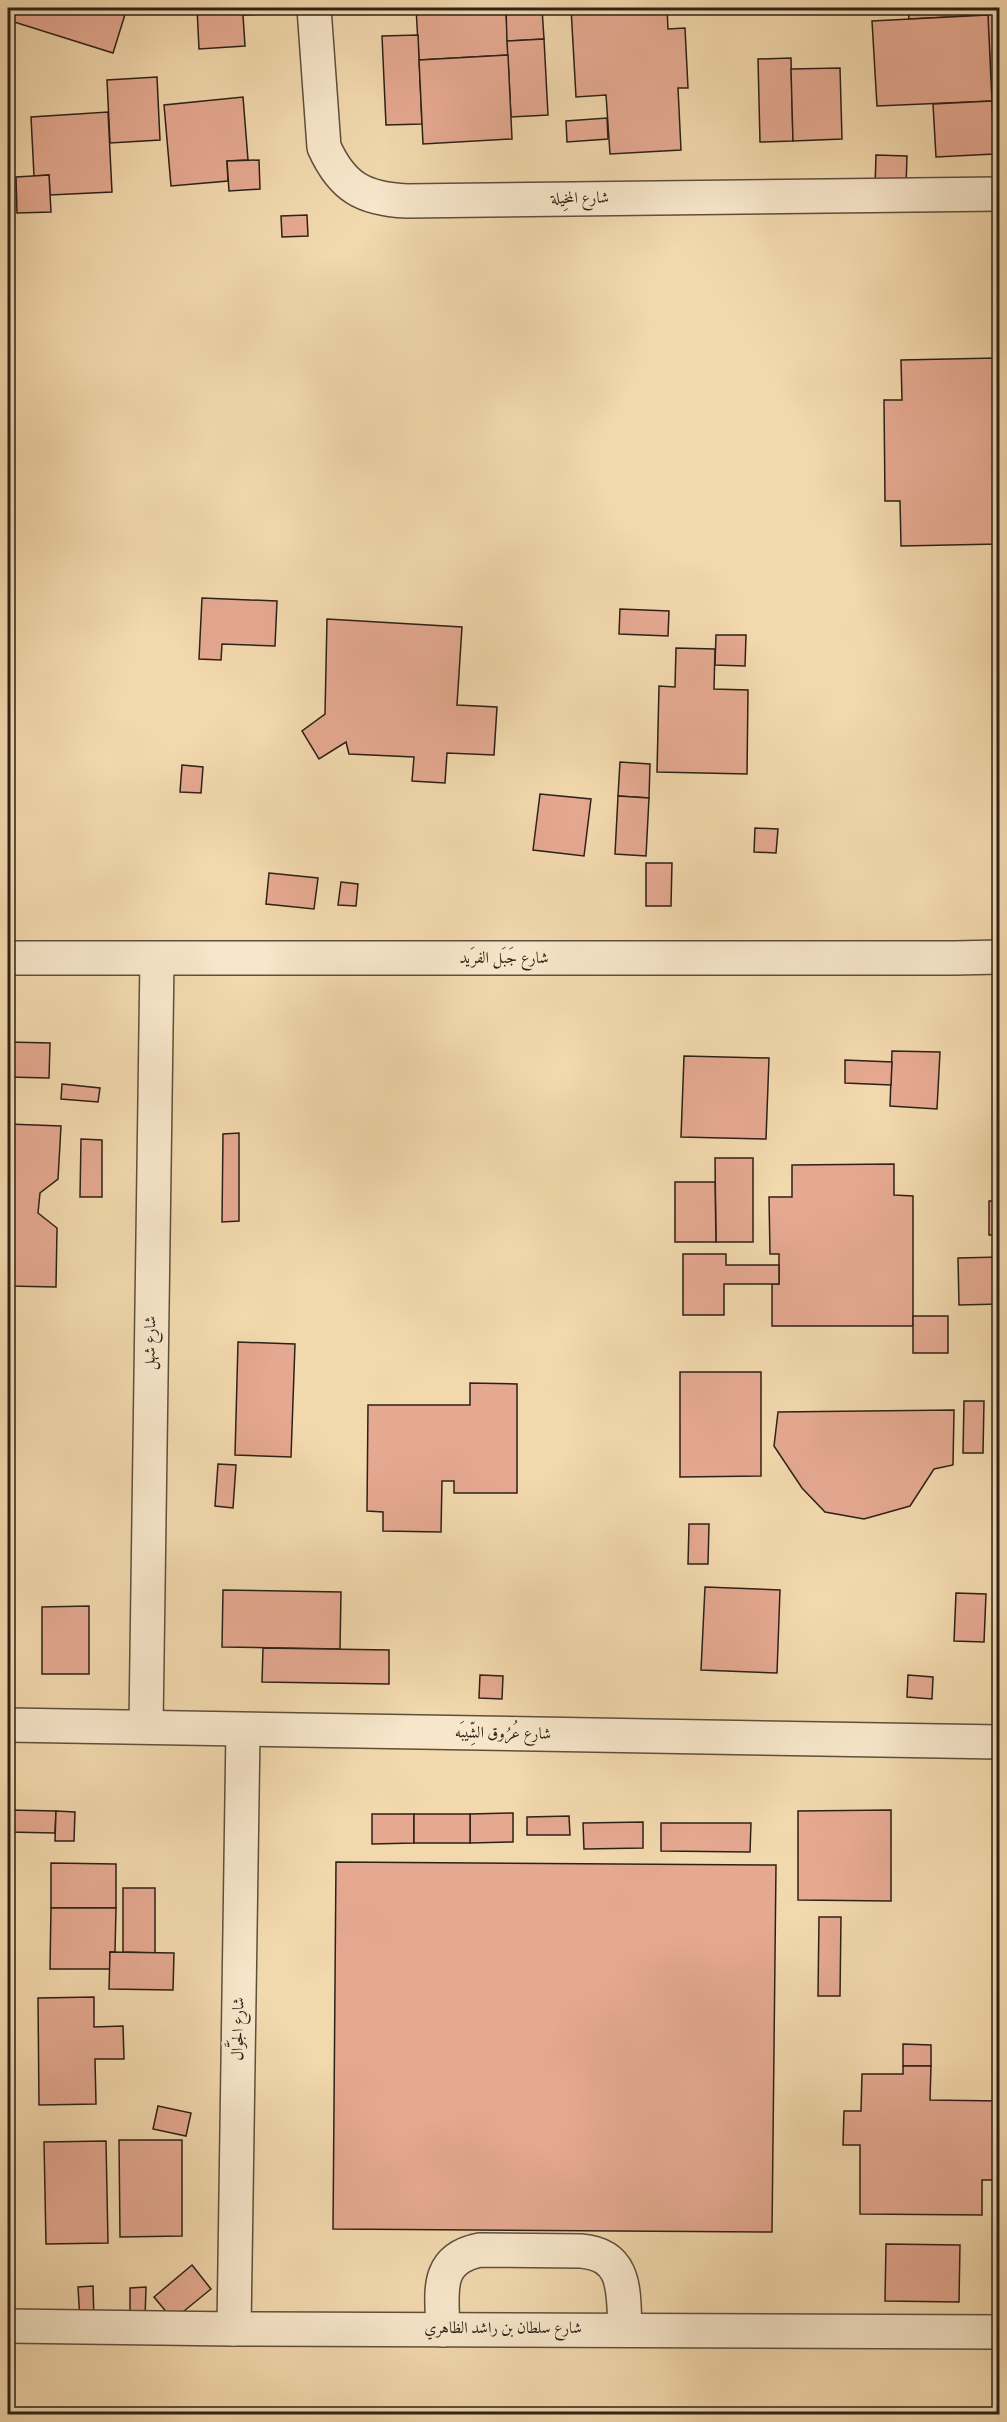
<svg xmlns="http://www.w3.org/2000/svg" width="1007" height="2422" font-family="'IM FELL English',Amiri,serif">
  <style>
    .building { fill: #e5a991; stroke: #2d2117; stroke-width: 1.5 }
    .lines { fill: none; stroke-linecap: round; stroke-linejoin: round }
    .minor-casing { stroke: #5e4f3c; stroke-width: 36 }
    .minor { stroke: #f7e6ca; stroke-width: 33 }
    .labels { text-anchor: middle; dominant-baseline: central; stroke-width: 6; stroke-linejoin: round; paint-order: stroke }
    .street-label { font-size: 16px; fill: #2d2117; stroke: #f7e6ca }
  </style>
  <rect width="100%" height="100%" fill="#f2d8ad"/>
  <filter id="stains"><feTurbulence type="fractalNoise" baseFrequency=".00333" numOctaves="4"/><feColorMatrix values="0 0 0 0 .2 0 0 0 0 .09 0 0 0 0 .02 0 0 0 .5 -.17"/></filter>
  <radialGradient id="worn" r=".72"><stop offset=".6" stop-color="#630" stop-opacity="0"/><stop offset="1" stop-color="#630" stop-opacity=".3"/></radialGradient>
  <g class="building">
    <path d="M15 8H127L113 53 11 21Z"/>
    <path d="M197 8H263L264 14 243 15 245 46 199 49Z"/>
    <path d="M416 8H506L508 55 419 60Z"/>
    <path d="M506 8H542L544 39 507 41Z"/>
    <path d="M571 8H667L668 29 685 28 688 88H678L681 150 610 154 606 95 576 97Z"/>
    <path d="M908 8H987L988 15 909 19Z"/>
    <path d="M987 8H1000V100L992 101Z"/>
    <path d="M988 15 992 101 877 106 872 21Z"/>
    <path d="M418 35 422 124 386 125 382 36Z"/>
    <path d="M544 39 548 115 511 117 507 41Z"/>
    <path d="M508 55 512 139 423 144 419 60Z"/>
    <path d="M791 58 793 141 760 142 758 59Z"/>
    <path d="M840 68 842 139 793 141 791 69Z"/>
    <path d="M157 77 160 140 110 143 107 80Z"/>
    <path d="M243 97 248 160 227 161 228 181 171 186 164 105Z"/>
    <path d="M992 101 994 154 936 157 933 104Z"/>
    <path d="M108 112 112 192 50 195 49 175 34 176 31 117Z"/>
    <path d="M607 118 608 139 567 142 566 121Z"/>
    <path d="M876 155 907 156 906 188 875 187Z"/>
    <path d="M259 160 260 189 229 191 227 161Z"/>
    <path d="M49 175 51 212 17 213 16 177Z"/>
    <path d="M307 215 308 236 282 237 281 216Z"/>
    <path d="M996 358 999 544 901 546 900 501H885L884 400H902L901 360Z"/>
    <path d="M202 598 277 601 275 646 222 644 221 660 199 659Z"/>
    <path d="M620 609 669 611 668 636 619 634Z"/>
    <path d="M327 619 462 627 457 705 497 707 494 755 447 753 445 783 412 781 414 757 349 754 346 742 319 759 302 731 325 714Z"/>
    <path d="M716 635H746L745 666 715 665Z"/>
    <path d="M676 648 715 649 714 689 748 690 747 774 657 772 659 686 675 687Z"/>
    <path d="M620 762 650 764 649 798 618 796Z"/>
    <path d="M182 765 203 767 201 793 180 792Z"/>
    <path d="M540 794 591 799 584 856 533 850Z"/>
    <path d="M618 796 649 798 646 856 615 854Z"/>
    <path d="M755 828 778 829 776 853 754 852Z"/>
    <path d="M646 863H672L671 906H646Z"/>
    <path d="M269 873 318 878 314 909 266 904Z"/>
    <path d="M341 882 358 884 356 906 338 905Z"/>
    <path d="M8 1042 50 1043 49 1078 8 1077Z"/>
    <path d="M892 1051 940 1052 937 1109 890 1106Z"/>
    <path d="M684 1056 769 1058 766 1139 681 1137Z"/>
    <path d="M845 1060 892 1062 891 1085 845 1083Z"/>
    <path d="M62 1084 100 1088 98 1102 61 1099Z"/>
    <path d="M8 1124 61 1126 58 1179 40 1193 38 1213 57 1228 56 1287 8 1286Z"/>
    <path d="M239 1133V1221L222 1222 223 1134Z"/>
    <path d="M81 1139 102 1140V1197H80Z"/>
    <path d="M715 1158H753V1242H716Z"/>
    <path d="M894 1164V1195L913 1196V1326H772V1284H779V1254H770L769 1197H792V1165Z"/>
    <path d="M675 1182H715L716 1242H675Z"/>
    <rect x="989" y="1201" width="11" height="34"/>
    <path d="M683 1254H726V1265H779V1284H724V1315H683Z"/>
    <path d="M1000 1257V1304L959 1305 958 1258Z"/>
    <rect x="913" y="1316" width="35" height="37"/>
    <path d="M238 1342 295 1344 291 1457 235 1455Z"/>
    <path d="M680 1372H761V1476L680 1477Z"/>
    <path d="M470 1383 517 1384V1493H454V1481H442L441 1532 383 1531V1512L367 1511 368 1405H470Z"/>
    <path d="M964 1401H984L983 1453H963Z"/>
    <path d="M954 1410 953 1465 934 1469 910 1506 864 1519 825 1512 802 1488 774 1446 778 1412Z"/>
    <path d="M218 1464 236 1465 233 1508 215 1506Z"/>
    <path d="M689 1524H709L708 1564H688Z"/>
    <path d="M705 1587 780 1590 777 1673 701 1670Z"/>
    <path d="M223 1590 341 1592 340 1649 222 1647Z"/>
    <path d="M956 1593 986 1594 984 1642 954 1641Z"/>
    <path d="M89 1606V1674H42V1607Z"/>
    <path d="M263 1648 389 1650V1684L262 1682Z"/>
    <path d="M480 1675 503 1676 502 1699 479 1698Z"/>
    <path d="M908 1675 933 1677 932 1699 907 1697Z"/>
    <path d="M8 1810 56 1811 55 1833 8 1832Z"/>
    <path d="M891 1810V1901L798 1900V1811Z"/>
    <path d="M56 1811 75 1812 74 1841H55Z"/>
    <path d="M513 1813V1842L470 1843V1814Z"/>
    <path d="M372 1814H414V1843L372 1844Z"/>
    <rect x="414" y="1814" width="56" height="29"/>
    <path d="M569 1816 570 1835H527V1817Z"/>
    <path d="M643 1822V1848L584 1849 583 1823Z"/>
    <path d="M661 1823H751L750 1852 661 1851Z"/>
    <path d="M336 1862 776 1865 772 2232 333 2229Z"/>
    <path d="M51 1863 116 1864V1908H51Z"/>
    <path d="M123 1888H155V1953L123 1952Z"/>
    <path d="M51 1908H116L115 1952H110V1969H50Z"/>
    <path d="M819 1917H841L840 1996H818Z"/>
    <path d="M110 1952 174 1953 173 1990 109 1989Z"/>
    <path d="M94 1997V2027L123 2026 124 2059H95L96 2104 39 2105 38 1998Z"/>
    <path d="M903 2044 931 2045V2066H903Z"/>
    <path d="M903 2066H931L930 2100 1000 2101V2180H982V2215L860 2214V2145H843L844 2111H861L862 2074H903Z"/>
    <path d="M158 2106 191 2113 186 2136 153 2129Z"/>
    <path d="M119 2140H182V2236L120 2237Z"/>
    <path d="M106 2141 108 2243 46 2244 44 2142Z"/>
    <path d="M886 2244 960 2245 959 2302 885 2301Z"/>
    <path d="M192 2265 211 2289 173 2320 154 2297Z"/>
    <path d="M93 2286 94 2320 80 2321 78 2287Z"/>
    <path d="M146 2287 145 2319H130V2288Z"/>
  </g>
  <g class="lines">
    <g class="minor-casing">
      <g id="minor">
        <path d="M314 8 324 147C342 187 363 199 407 201L1000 194"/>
        <path d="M8 958H955L1000 957"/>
        <path d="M8 1725 1000 1742"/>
        <path d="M146 1726 157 959"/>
        <path d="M8 2326 234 2329 1000 2332"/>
        <path d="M234 2329 243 1730"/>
        <path d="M443 2330C442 2293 434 2259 480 2250L581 2251C628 2255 623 2293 625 2329"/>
      </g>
    </g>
    <use href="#minor" class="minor"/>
  </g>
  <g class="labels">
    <g class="street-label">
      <text transform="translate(580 199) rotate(-1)">شارع المخِيلة</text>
      <text x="504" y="959">شارع جَبَل الفرَيد</text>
      <text transform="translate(151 1343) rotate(-89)">شارع شهل</text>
      <text transform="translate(503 1734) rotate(1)">شارع عُرُوق الشِّيبَه</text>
      <text transform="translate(239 2029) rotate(-89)">شارع الجَوَّال</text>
      <text x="503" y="2329">شارع سلطان بن راشد الظاهري</text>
    </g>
  </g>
  <rect width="1007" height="2422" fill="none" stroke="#f2d8ad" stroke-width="30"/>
  <rect x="9" y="9" width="989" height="2404" fill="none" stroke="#2d2117" stroke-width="3"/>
  <rect x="15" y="15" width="977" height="2392" fill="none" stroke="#2d2117" stroke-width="1.5"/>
  <rect width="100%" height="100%" filter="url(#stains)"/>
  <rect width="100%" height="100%" fill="url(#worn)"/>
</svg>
